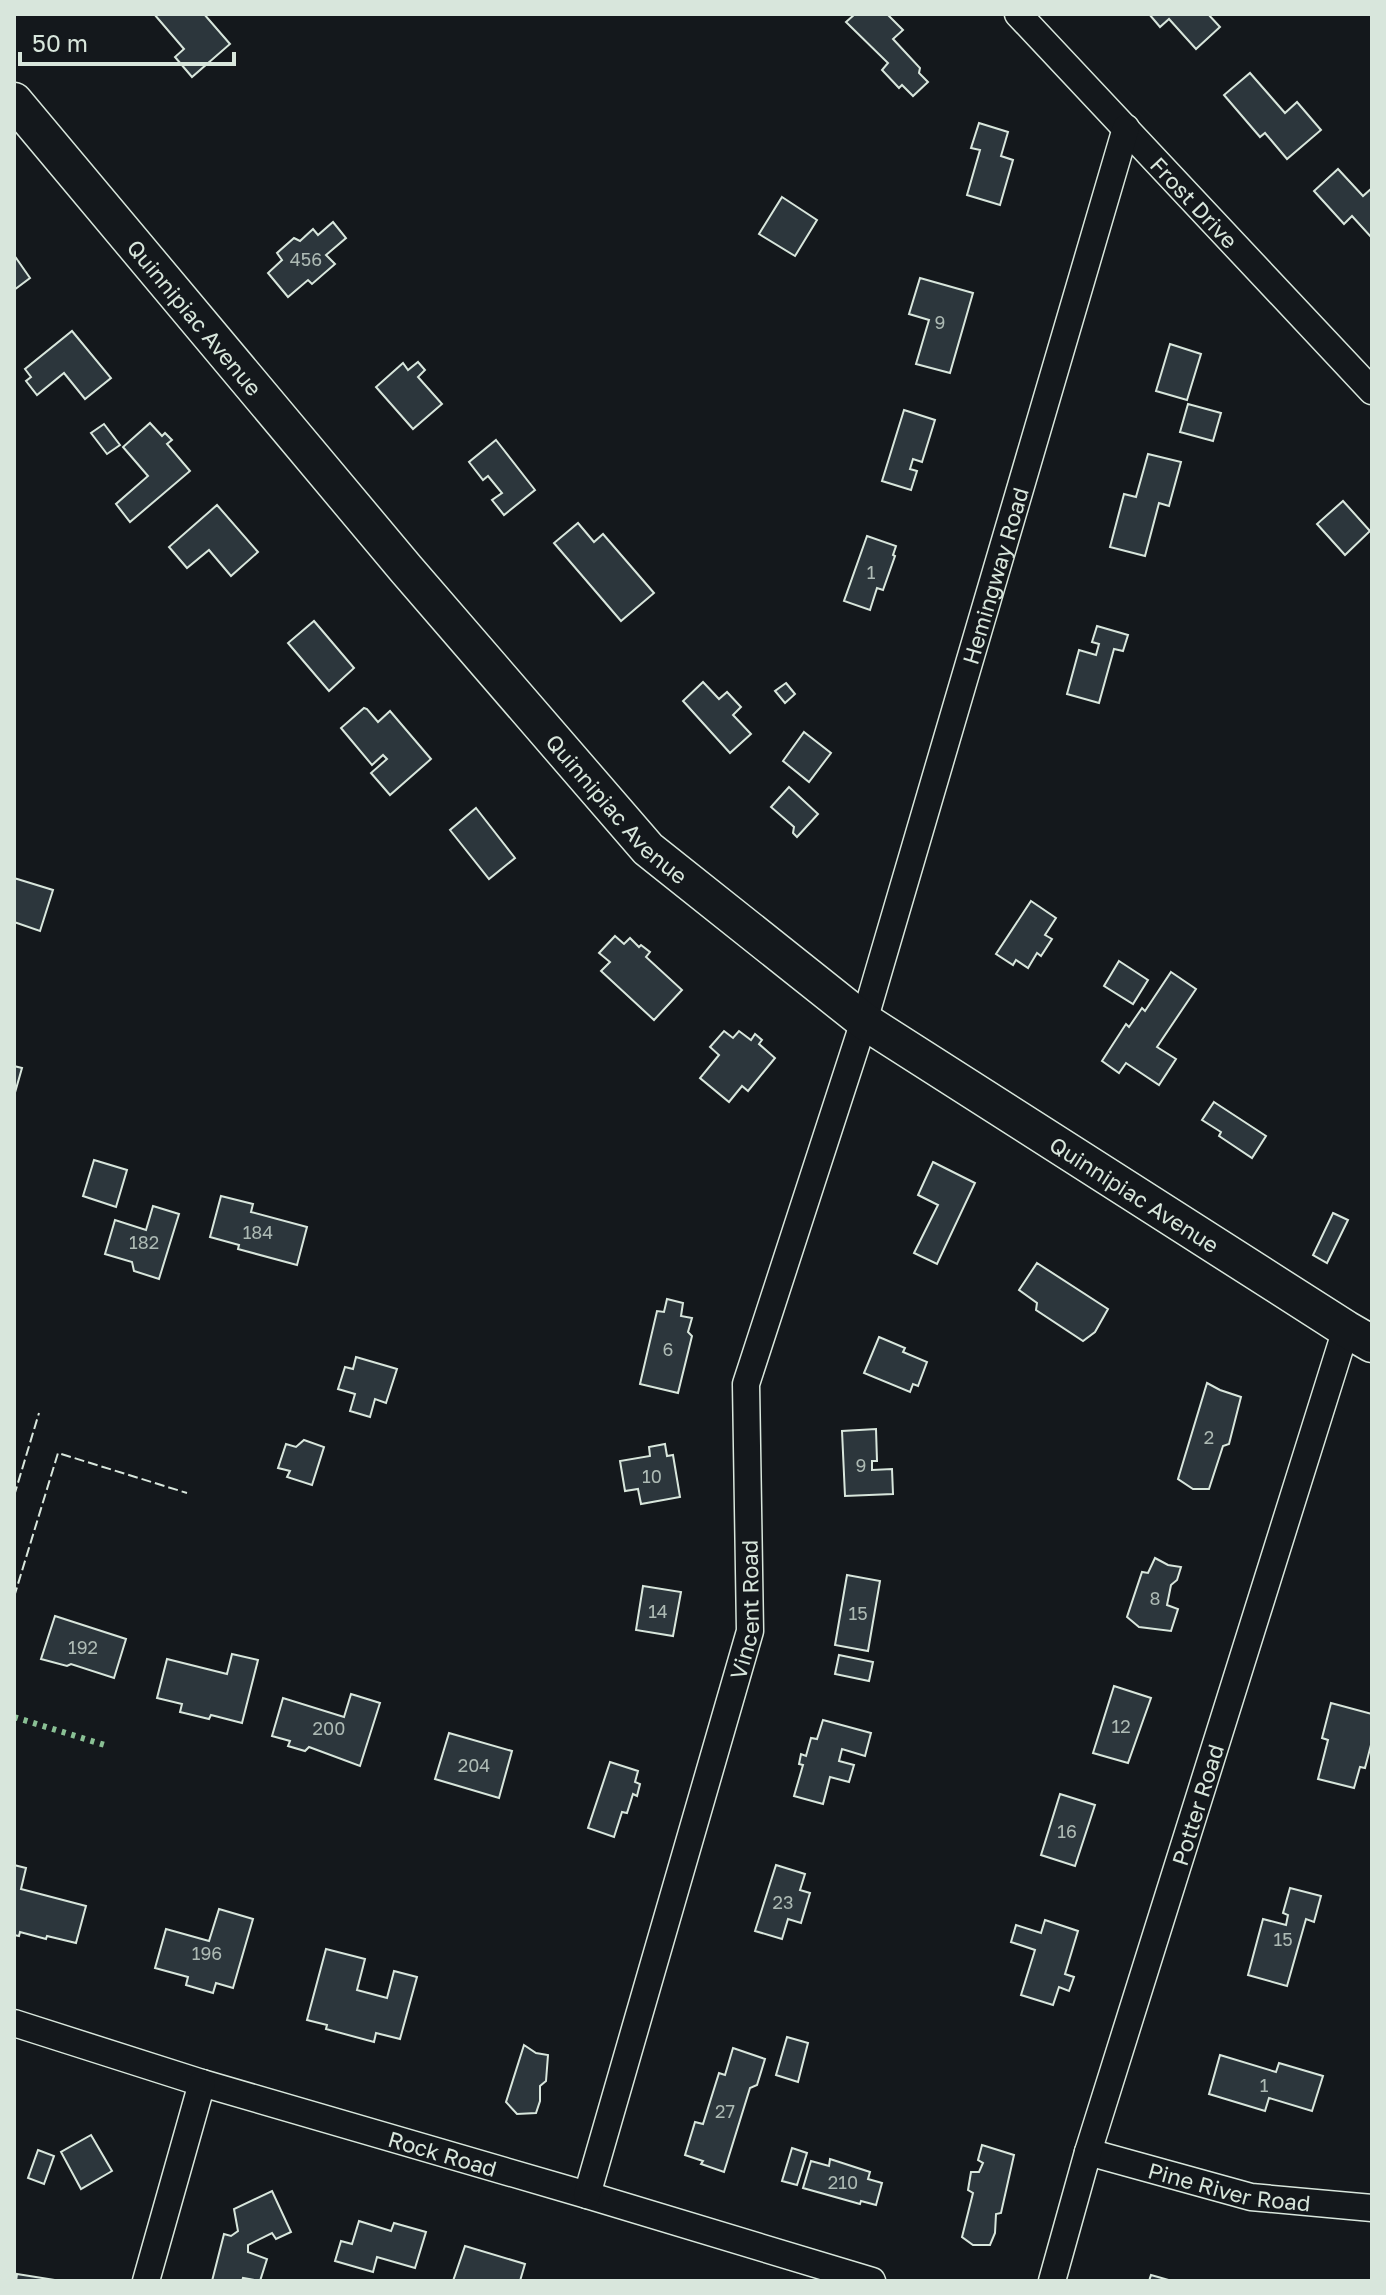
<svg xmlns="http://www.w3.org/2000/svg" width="1386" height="2295" font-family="'Golos Text',sans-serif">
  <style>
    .building { fill: #2c363c; stroke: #d8e6dc; stroke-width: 2 }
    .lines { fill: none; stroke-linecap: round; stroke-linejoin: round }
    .minor-casing { stroke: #d8e6dc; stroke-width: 29 }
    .secondary-casing { stroke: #d8e6dc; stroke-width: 39 }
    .minor { stroke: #14181c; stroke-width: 26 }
    .secondary { stroke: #14181c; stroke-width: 36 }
    .hedge { stroke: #8ac095; stroke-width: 6; stroke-dasharray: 4 6; stroke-linecap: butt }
    .fence { stroke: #d8e6dc; stroke-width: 2; stroke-dasharray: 10 4; stroke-linecap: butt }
    .labels { text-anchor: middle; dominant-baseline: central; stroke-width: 6; stroke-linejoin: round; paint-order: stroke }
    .number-label { font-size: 18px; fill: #adbab4 }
    .street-label { font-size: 22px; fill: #d8e6dc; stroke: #14181c }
  </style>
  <rect width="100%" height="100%" fill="#14181c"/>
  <g class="building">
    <path d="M154 14H204L230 44 192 77 175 57 184 49Z"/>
    <path d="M855 14H887L903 30 893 39 920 68 919 73 928 82 913 96 902 85 899 88 882 70 888 63 846 22Z"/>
    <path d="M1149 14H1208L1220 27 1196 49 1169 19 1160 27Z"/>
    <path d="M1250 73 1285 113 1297 102 1321 130 1287 159 1265 133 1260 137 1224 95Z"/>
    <path d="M979 123 1008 132 1001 156 1013 160 1000 205 967 195 980 150 971 148Z"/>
    <path d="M1338 169 1363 196 1372 188 1371 237 1352 216 1344 224 1314 191Z"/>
    <path d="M782 197 817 220 795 256 759 234Z"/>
    <path d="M333 222 346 238 326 255 335 264 312 284 308 280 288 297 268 273 282 260 277 253 294 238 300 241 313 229 318 235Z"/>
    <path d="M14 255 30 278 14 290Z"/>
    <path d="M920 278 973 293 950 373 916 364 929 320 909 314Z"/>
    <path d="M72 331 111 378 85 399 64 373 37 395 26 381 31 377 25 369Z"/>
    <path d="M1170 344 1201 354 1187 400 1156 391Z"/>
    <path d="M418 362 425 370 418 377 442 404 413 429 376 387 403 363 408 370Z"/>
    <path d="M1188 404 1221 413 1213 441 1180 432Z"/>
    <path d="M904 410 935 420 922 462 913 459 910 469 917 471 911 490 882 481Z"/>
    <path d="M150 423 162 436 165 433 172 440 167 444 190 471 130 522 116 504 148 476 123 447Z"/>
    <path d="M104 424 120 445 107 454 91 433Z"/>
    <path d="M496 440 535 490 504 515 492 500 502 493 488 476 483 480 469 462Z"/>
    <path d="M1148 454 1181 462 1169 506 1159 503 1145 556 1110 547 1124 494 1136 497Z"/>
    <path d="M1343 501 1370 531 1345 555 1317 524Z"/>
    <path d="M217 505 258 552 231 576 209 550 187 568 169 547Z"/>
    <path d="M578 523 594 542 603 534 654 593 621 621 554 543Z"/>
    <path d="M867 536 896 546 893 555 895 556 883 590 877 588 870 610 844 601Z"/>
    <path d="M314 621 354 668 329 691 288 643Z"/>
    <path d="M1097 626 1128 635 1123 651 1114 649 1099 703 1067 694 1079 650 1096 655 1099 644 1092 642Z"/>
    <path d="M703 682 719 699 727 692 741 707 733 715 751 734 730 753 683 701Z"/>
    <path d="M786 683 795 694 785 703 775 691Z"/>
    <path d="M364 708 367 709 378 722 390 711 431 759 390 795 371 773 387 759 383 755 372 765 341 728Z"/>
    <path d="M804 732 831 753 809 782 783 761Z"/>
    <path d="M789 787 818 814 797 837 793 833 794 827 771 807Z"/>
    <path d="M476 808 515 858 489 879 450 830Z"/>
    <path d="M14 878 53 890 40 931 14 922Z"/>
    <path d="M1031 901 1056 918 1045 935 1052 939 1041 956 1037 953 1028 968 1016 960 1013 965 996 954Z"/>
    <path d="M615 936 624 944 630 938 639 947 641 945 650 952 646 957 682 990 654 1020 601 971 610 962 599 953Z"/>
    <path d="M1119 961 1148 980 1133 1004 1104 986Z"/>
    <path d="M1171 972 1196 989 1157 1047 1176 1059 1159 1085 1126 1063 1119 1073 1102 1061 1126 1024 1129 1027 1142 1008 1145 1011Z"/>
    <path d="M724 1031 733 1038 739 1031 751 1040 755 1034 762 1040 759 1044 775 1058 748 1091 742 1086 729 1102 700 1078 719 1055 710 1047Z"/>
    <path d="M14 1066 22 1068 14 1096Z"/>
    <path d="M1214 1102 1266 1136 1252 1158 1219 1136 1221 1132 1202 1120Z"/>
    <path d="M94 1160 127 1170 116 1207 83 1196Z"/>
    <path d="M933 1162 975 1183 937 1264 914 1253 938 1205 918 1195Z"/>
    <path d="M221 1196 253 1204 251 1212 307 1227 297 1265 238 1249 239 1245 210 1237Z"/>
    <path d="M153 1206 179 1214 159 1279 134 1271 132 1262 105 1254 115 1220 146 1230Z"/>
    <path d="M1333 1213 1348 1220 1327 1263 1313 1255Z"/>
    <path d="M1037 1263 1108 1309 1095 1332 1083 1341 1036 1310 1037 1303 1019 1290Z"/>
    <path d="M667 1299 683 1303 681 1316 692 1318 688 1332 692 1336 678 1393 640 1384 657 1311 664 1312Z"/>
    <path d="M879 1337 905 1348 903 1352 927 1362 918 1386 913 1384 910 1392 864 1373Z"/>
    <path d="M356 1357 397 1369 386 1403 375 1399 370 1417 350 1411 355 1394 338 1389 345 1367 353 1369Z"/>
    <path d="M1207 1383 1220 1390 1241 1397 1229 1444 1223 1446 1209 1489H1193L1178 1479Z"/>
    <path d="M876 1429 877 1461H872V1470L892 1469 893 1494 845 1496 842 1431Z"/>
    <path d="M304 1440 324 1447 312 1485 287 1477 290 1471 278 1468 286 1444 296 1447Z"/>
    <path d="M665 1444 667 1456 673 1455 680 1497 641 1504 638 1489 625 1491 620 1461 650 1456 649 1447Z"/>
    <path d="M1155 1558 1168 1565 1181 1567 1177 1580 1171 1585 1167 1605 1178 1609 1171 1631 1139 1627 1127 1617 1142 1572 1148 1573Z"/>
    <path d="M847 1575 880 1581 868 1651 835 1645Z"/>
    <path d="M643 1586 681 1592 673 1636 636 1630Z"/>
    <path d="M55 1616 126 1639 114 1678 71 1664 67 1666 41 1659Z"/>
    <path d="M232 1654 258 1660 242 1723 211 1715 209 1719 180 1712 182 1704 157 1698 167 1659 227 1674Z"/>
    <path d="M839 1655 873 1662 869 1681 835 1674Z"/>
    <path d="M1114 1686 1151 1698 1128 1763 1093 1753Z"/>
    <path d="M351 1694 380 1703 360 1766 309 1747 305 1751 288 1746 290 1741 272 1736 283 1698 344 1717Z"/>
    <path d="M1331 1703 1372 1714V1741L1365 1768 1360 1767 1354 1788 1318 1779 1328 1740 1322 1738Z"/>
    <path d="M823 1720 871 1733 865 1756 842 1749 839 1761 854 1765 849 1782 830 1777 823 1804 794 1796 803 1765 799 1764 801 1754 806 1756 811 1738 817 1739Z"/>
    <path d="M449 1733 512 1751 499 1798 435 1779Z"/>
    <path d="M610 1762 638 1771 635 1782 640 1784 637 1796 633 1794 627 1813 622 1812 614 1837 588 1828Z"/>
    <path d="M1060 1794 1095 1805 1075 1866 1041 1855Z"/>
    <path d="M14 1865 26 1868 21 1889 86 1906 76 1943 47 1936 46 1939 20 1932 19 1936 14 1935Z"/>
    <path d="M776 1865 805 1874 800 1890 810 1893 801 1923 788 1919 782 1939 755 1931Z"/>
    <path d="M1290 1888 1321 1896 1314 1922 1306 1919 1287 1986 1248 1975 1263 1919 1286 1925 1288 1915 1283 1913Z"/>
    <path d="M219 1909 253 1919 233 1988 216 1983 213 1993 186 1985 188 1977 155 1968 166 1929 209 1941Z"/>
    <path d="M1045 1920 1078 1931 1065 1974 1074 1977 1069 1991 1059 1987 1053 2005 1021 1995 1035 1950 1011 1942 1016 1925 1041 1933Z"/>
    <path d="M326 1949 365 1959 357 1990 387 1998 394 1971 417 1977 400 2039 376 2033 374 2042 326 2029 327 2025 307 2020Z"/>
    <path d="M787 2037 808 2043 798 2082 776 2075Z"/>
    <path d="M524 2045 536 2053 548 2055 546 2081 540 2086V2101L536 2113 517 2114 506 2102Z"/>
    <path d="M733 2048 765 2059 757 2085 750 2088 724 2172 701 2164 703 2161 685 2155 695 2122 703 2124 719 2073 725 2075Z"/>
    <path d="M1220 2055 1276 2072 1279 2063 1323 2076 1312 2111 1269 2098 1265 2111 1209 2094Z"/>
    <path d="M91 2135 112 2171 81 2189 61 2152Z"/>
    <path d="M982 2145 1014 2155 1001 2213 996 2214 995 2233 990 2245H973L962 2237 973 2193 968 2190 971 2172H979L983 2163 978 2160Z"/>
    <path d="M792 2148 807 2153 797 2185 782 2181Z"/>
    <path d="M38 2150 54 2156 44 2184 28 2178Z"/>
    <path d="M830 2159 870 2172 868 2179 882 2183 876 2205 861 2201 860 2204 803 2188 811 2161 829 2166Z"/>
    <path d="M272 2191 291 2232 276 2239 272 2233 248 2245V2252L267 2259 260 2281 243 2278 242 2281H212L224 2234 231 2236 238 2231 234 2209Z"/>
    <path d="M359 2221 391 2231 394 2223 426 2232 415 2268 377 2257 373 2272 335 2261 341 2241 352 2244Z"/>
    <path d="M465 2246 525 2264 520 2281H453Z"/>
    <path d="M17 2274 61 2281H16Z"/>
    <path d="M1151 2275 1172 2281H1149Z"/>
  </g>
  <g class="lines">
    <g class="minor-casing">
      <g id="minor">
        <path id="s1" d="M1018 14 1372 391"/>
        <path id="s2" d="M14 2023 202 2083 587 2195 872 2281"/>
        <path id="s3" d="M1088 2152 1251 2197 1372 2208"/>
        <path id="s4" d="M587 2195 750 1631 746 1384 864 1021 1126 128"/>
        <path d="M146 2281 202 2083"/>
        <path id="s5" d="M1052 2281 1088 2152 1346 1329"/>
      </g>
    </g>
    <g class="secondary-casing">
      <g id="secondary">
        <path id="s6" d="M14 101 406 569 648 849 864 1021 1346 1329 1372 1344"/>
      </g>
    </g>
    <use href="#minor" class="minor"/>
    <use href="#secondary" class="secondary"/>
    <path class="hedge" d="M14 1717 108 1746"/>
    <g class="fence">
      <path d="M14 1496 39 1413"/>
      <path d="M14 1597 58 1453 187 1493"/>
    </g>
  </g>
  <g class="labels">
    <g class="number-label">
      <text x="306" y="259">456</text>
      <text x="940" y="322">9</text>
      <text x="871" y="572">1</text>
      <text x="258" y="1232">184</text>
      <text x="144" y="1242">182</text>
      <text x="668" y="1349">6</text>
      <text x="1209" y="1437">2</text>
      <text x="861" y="1465">9</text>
      <text x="652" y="1476">10</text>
      <text x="1155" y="1598">8</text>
      <text x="658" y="1611">14</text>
      <text x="858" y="1613">15</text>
      <text x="83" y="1647">192</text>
      <text x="1121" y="1726">12</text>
      <text x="329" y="1728">200</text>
      <text x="474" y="1765">204</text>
      <text x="1067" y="1831">16</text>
      <text x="783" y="1902">23</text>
      <text x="1283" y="1939">15</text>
      <text x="207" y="1953">196</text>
      <text x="1264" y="2085">1</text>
      <text x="725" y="2111">27</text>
      <text x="843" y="2182">210</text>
    </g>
    <g class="street-label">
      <text stroke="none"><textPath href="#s1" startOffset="258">Frost Drive</textPath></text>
      <text stroke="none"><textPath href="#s6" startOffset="282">Quinnipiac Avenue</textPath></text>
      <text stroke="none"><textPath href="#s4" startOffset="1680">Hemingway Road</textPath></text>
      <text stroke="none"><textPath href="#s6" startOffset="930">Quinnipiac Avenue</textPath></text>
      <text stroke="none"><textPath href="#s6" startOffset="1578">Quinnipiac Avenue</textPath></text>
      <text stroke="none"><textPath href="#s4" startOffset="608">Vincent Road</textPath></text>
      <text stroke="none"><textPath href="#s5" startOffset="498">Potter Road</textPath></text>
      <text stroke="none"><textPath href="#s2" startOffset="448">Rock Road</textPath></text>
      <text stroke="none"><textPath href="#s3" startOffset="146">Pine River Road</textPath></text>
    </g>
  </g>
  <rect width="1386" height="2295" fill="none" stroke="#d8e6dc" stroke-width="32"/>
  <path d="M20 52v12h214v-12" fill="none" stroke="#d8e6dc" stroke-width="4"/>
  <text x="32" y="52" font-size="24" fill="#d8e6dc" stroke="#14181c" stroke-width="6" paint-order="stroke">50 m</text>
</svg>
